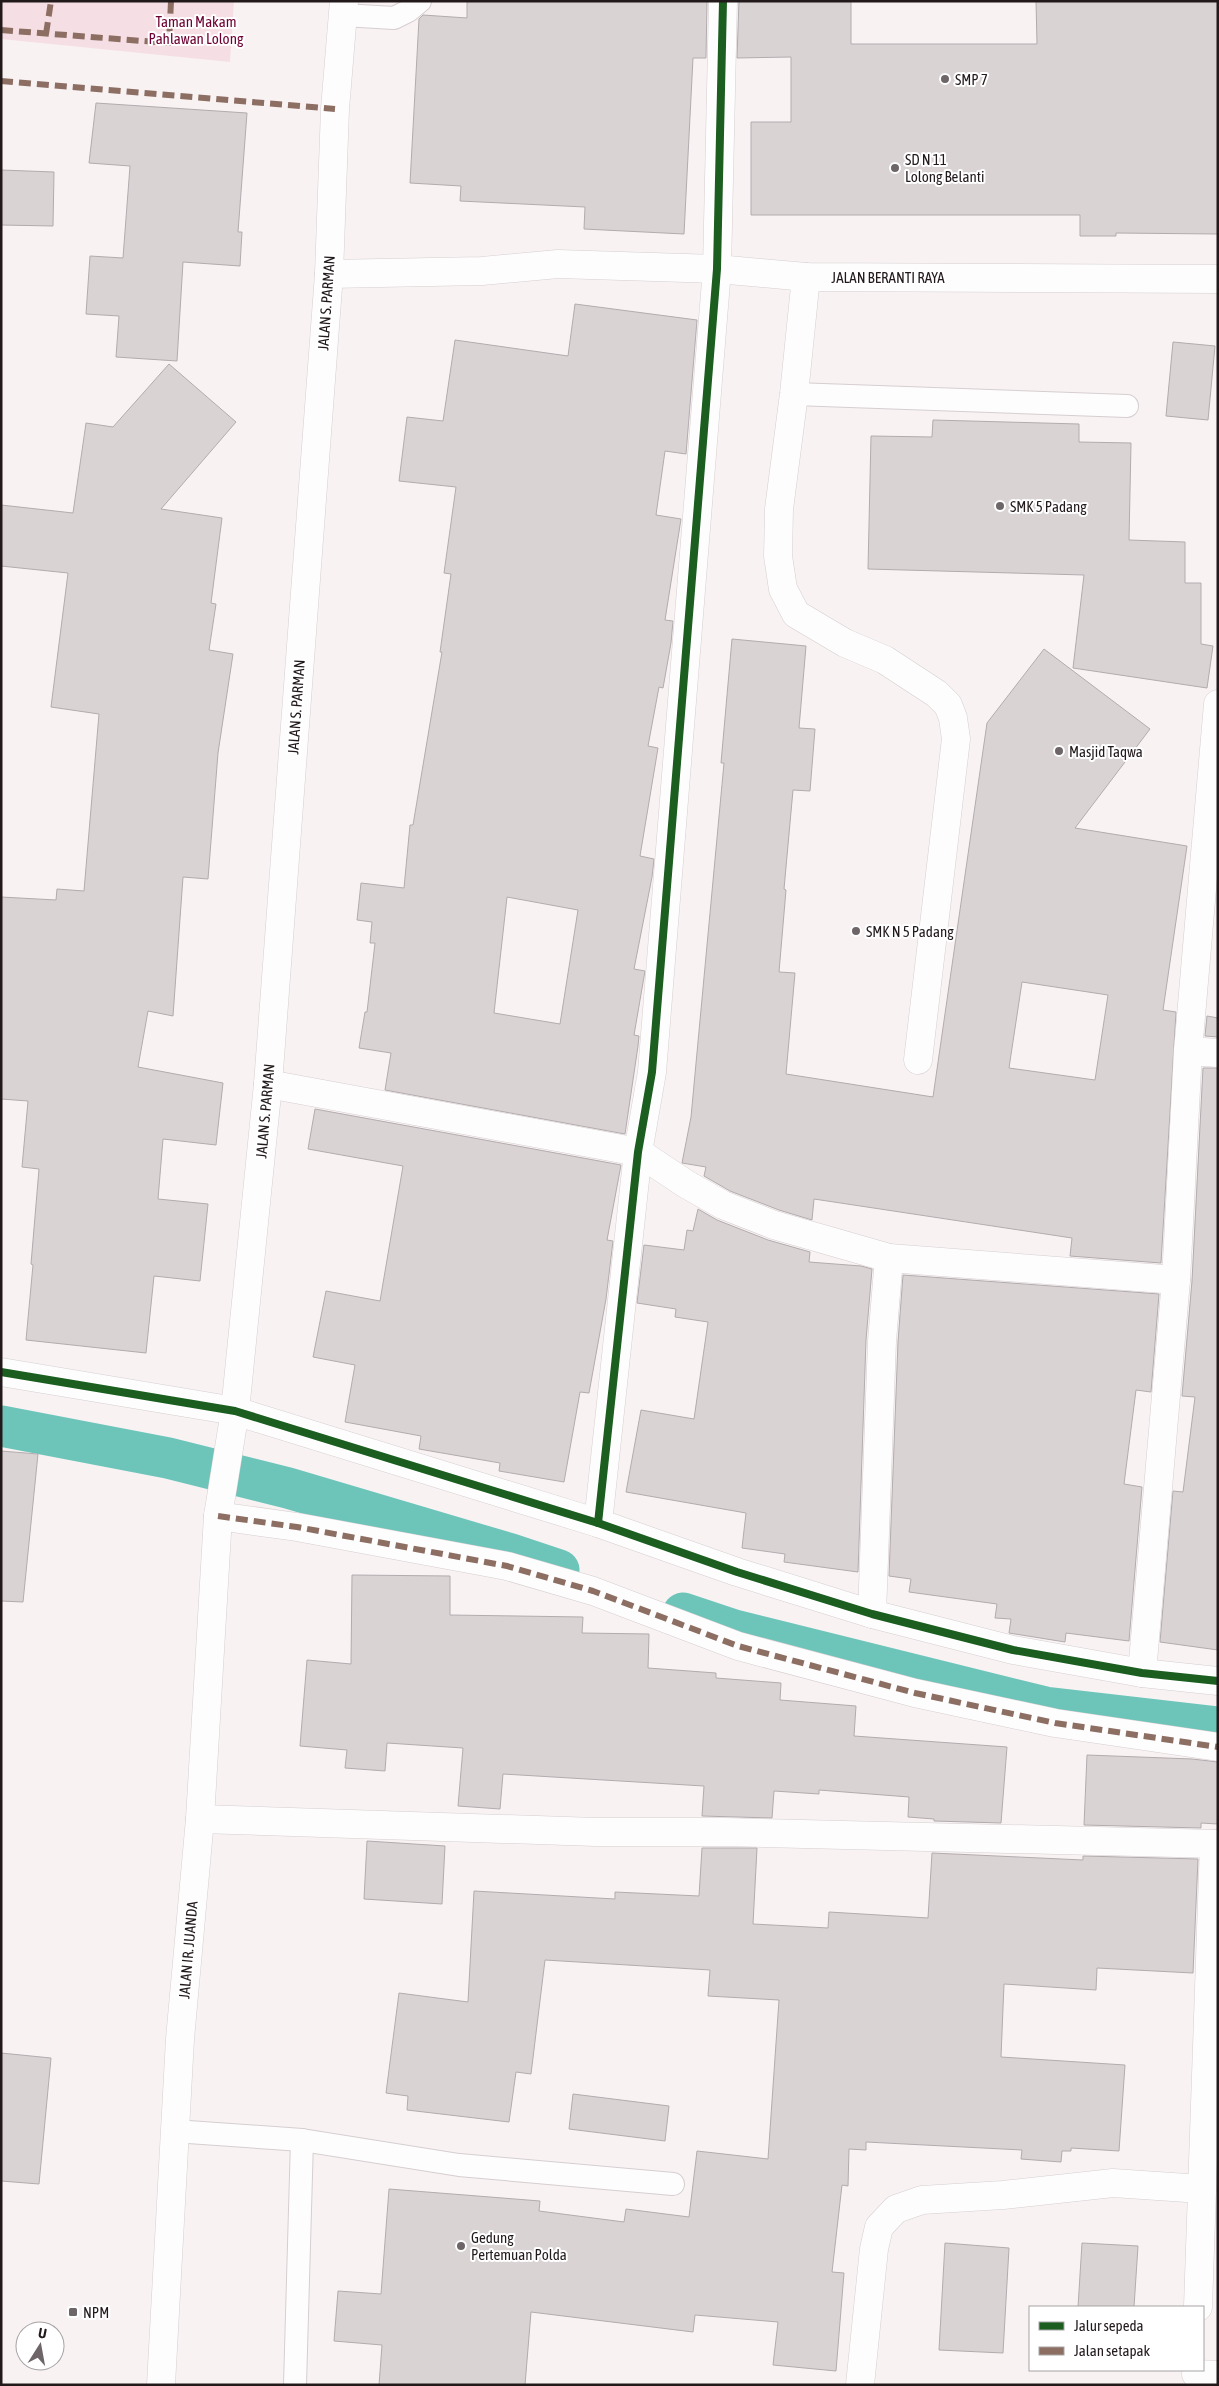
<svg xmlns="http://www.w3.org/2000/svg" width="1219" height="2386" font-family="'Asap Condensed',sans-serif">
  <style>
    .green { fill: #f6dfe4 }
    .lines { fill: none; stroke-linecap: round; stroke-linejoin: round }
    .canal { stroke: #6dc5ba; stroke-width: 41 }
    .building { fill: #dad3d4; stroke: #b3acae; fill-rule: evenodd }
    .service-casing { stroke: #d6ced0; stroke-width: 24 }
    .minor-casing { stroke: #d6ced0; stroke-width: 29 }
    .primary-casing { stroke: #d6ced0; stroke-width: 29 }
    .service { stroke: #fefdfd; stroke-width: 22 }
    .minor { stroke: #fefdfd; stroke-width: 28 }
    .primary { stroke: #fefdfd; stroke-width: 28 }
    .quiet { stroke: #8d6e63; stroke-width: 6; stroke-dasharray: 12 6; stroke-linecap: butt }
    .cycleway-casing { stroke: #fff; stroke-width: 11 }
    .cycleway { stroke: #1b5e20; stroke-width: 8 }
    .poi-dot { fill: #6d6567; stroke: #fff; stroke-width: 2 }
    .labels { text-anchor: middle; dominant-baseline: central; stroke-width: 4; stroke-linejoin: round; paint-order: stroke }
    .park-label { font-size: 15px; fill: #6d0032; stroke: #fff }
    .poi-label { font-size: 15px; fill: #22191b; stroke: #fff; text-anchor: start }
    .street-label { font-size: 15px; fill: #22191b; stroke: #fff }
  </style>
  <rect width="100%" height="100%" fill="#f8f2f3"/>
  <path class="green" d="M1 1H234L230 62 1 39Z"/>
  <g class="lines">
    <g class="canal">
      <path d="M1 1426 168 1458 288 1488 511 1554 559 1570"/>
      <path d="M683 1613 734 1630 1045 1707 1218 1727"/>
    </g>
  </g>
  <g class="building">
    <path d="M467 1H707L706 58H693L684 234 584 229 585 207 460 201 461 186 410 183 419 19 423 15 467 18Z"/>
    <path d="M739 1H851V44H1037L1036 1H1218V234L1116 233V236H1080V215H751V122H791V57L737 58Z"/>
    <path d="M96 103 247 113 238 232H242L240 266 183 262 177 361 116 357 119 316 86 314 90 256 123 258 130 166 89 163Z"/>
    <path d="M1 170 54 172 53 226 1 225Z"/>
    <path d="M575 304 697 320 686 454 665 451 656 515 681 519 665 620 673 621 671 643 663 688 659 687 648 746 658 748 640 856 654 859 652 877 634 969 645 971 634 1035 639 1036 638 1046 625 1134 385 1090 391 1053 359 1048 365 1012H367L375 943H370L372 922 357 920 361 883 404 888 410 825H413L442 652H440L451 574 444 573 456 487 399 481 407 417 443 421 455 340 568 356ZM507 897 578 910 560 1024 494 1013Z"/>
    <path d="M1173 342 1215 346 1208 420 1166 416Z"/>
    <path d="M169 364 236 422 161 509 222 518 211 603 216 604 209 650 233 654 218 753 208 879 183 877 173 1016 148 1011 138 1067 223 1083 216 1145 163 1139 158 1199 208 1204 200 1281 154 1276 146 1353 26 1340 33 1265 31 1264 39 1169 22 1167 28 1101 1 1099V897L56 900 57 889 84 891 99 714 51 707 68 573 1 566V505L73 513 86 423 113 427Z"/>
    <path d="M933 420 1079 424V442L1131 443 1129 540 1185 542V583H1201V644L1213 646 1207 688 1073 668 1084 575 868 569 871 436 932 437Z"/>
    <path d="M732 639 806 646 799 728 815 729 810 791 793 790 784 889 786 890 779 972 795 973 786 1074 933 1097 987 723 1044 649 1150 729 1075 828 1187 846 1163 1010 1176 1012 1161 1263 1070 1256 1072 1238 814 1199 812 1220 779 1210 730 1191 704 1176 706 1167 682 1163 691 1117 724 763H721ZM1022 982 1108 995 1095 1080 1009 1068Z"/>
    <path d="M1207 1016 1218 1018V1037L1205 1036Z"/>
    <path d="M1203 1068H1218V1650L1160 1642 1173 1491 1183 1492 1195 1397 1182 1396 1192 1281Z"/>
    <path d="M315 1109 621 1165 607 1240 613 1241 606 1299 589 1393 580 1392 564 1482 499 1471 500 1463 419 1449 421 1436 345 1422 355 1365 313 1357 326 1291 380 1301 403 1166 308 1149Z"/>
    <path d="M698 1209 717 1220 768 1240 810 1252 809 1262 861 1266 872 1269 866 1340 858 1572 784 1562 785 1554 742 1548 746 1513 626 1492 641 1410 694 1419 708 1322 675 1317 676 1309 637 1303 644 1245 684 1250 687 1230 693 1231Z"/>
    <path d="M903 1275 1159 1294 1151 1392 1136 1390 1124 1484 1142 1487 1129 1641 1066 1633 1065 1642 1009 1633 1011 1619 995 1618 997 1604 909 1592 911 1579 889 1576 898 1342Z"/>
    <path d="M1 1451 38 1454 23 1602 1 1601Z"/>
    <path d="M352 1575 450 1576V1615L583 1617 582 1633 649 1634 648 1668 716 1673V1678L781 1683 780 1700 856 1706 854 1736 1007 1747 1001 1823 934 1821V1819L908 1817 909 1797 819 1790V1794L774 1791 772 1818 702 1816 704 1786 503 1774 500 1809 458 1806 463 1748 387 1743 385 1771 345 1768 347 1750 300 1746 307 1660 351 1664Z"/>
    <path d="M1087 1755 1192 1759 1218 1762V1824L1201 1823V1828L1084 1825Z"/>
    <path d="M367 1841 445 1846 442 1904 364 1899Z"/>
    <path d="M702 1848H757L753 1924 828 1928 829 1912 928 1918 932 1853 1083 1860V1856L1198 1859 1193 1973 1097 1968 1096 1990 1004 1984 1001 2057 1125 2065 1119 2151 1071 2148V2151H1062L1061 2162 1021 2159 1022 2150 866 2142V2150L849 2149 848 2186 842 2185 832 2272 844 2273 836 2371 773 2365 778 2322 695 2315 693 2332 531 2312 525 2385H379L382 2345 334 2341 338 2291 381 2294 389 2189 540 2201 539 2211 624 2222 626 2209 689 2217 697 2151 768 2159 779 2000 708 1996 710 1970 545 1960 531 2074 516 2072 509 2122 407 2110 408 2096 386 2093 399 1993 468 2002 474 1891 615 1899V1892L699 1896Z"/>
    <path d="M1 2053 51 2058 39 2184 1 2181Z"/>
    <path d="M573 2094 669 2106 665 2141 569 2129Z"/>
    <path d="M945 2243 1009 2248 1003 2353 939 2350Z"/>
    <path d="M1082 2243 1138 2246 1134 2307H1078Z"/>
  </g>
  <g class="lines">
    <g class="service-casing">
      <g id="service">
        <path d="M343 15 394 18 408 11 420 1"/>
        <path d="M794 394 1127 406"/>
        <path d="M174 2131 302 2140 459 2165 673 2184"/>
        <path d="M295 2385 302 2140"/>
      </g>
    </g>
    <g class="minor-casing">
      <g id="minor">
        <path d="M329 274 482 271 558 264 717 269 806 277 1218 279"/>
        <path d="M806 277 794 394 779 509 778 556 783 589 796 614 845 643 885 660 937 694 948 705 953 718 956 739 918 1060"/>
        <path d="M1188 1051 1218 1053"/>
        <path d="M268 1084 638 1152 686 1184 723 1205 774 1225 889 1258 1176 1280"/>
        <path d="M1 1372 235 1411 598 1523 737 1572 872 1614 1013 1650 1142 1673 1218 1681"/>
        <path d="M218 1516 297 1527 507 1566 593 1591 738 1646 915 1693 1055 1723 1218 1747"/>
        <path d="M598 1523 638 1152 652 1072 717 269 723 1"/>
        <path d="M872 1614 882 1341 889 1258"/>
        <path d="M1142 1673 1176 1280 1188 1051 1218 704"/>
        <path d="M200 1819 596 1832H725L1218 1844"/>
        <path d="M1198 2307 1214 1844"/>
        <path d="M1196 2374 1218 2375"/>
        <path d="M860 2385 874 2249 879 2227 896 2209 922 2200 1003 2195 1113 2183 1202 2189"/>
      </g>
    </g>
    <g class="primary-casing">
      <path id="primary" d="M161 2385 180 2039 200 1819 218 1516 235 1411 268 1084 329 274 335 109 344 1"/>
    </g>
    <use href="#service" class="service"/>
    <use href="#minor" class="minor"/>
    <use href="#primary" class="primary"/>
    <g class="quiet">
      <path d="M1 30 169 43 171 1"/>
      <path d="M46 34 51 1"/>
      <path d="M1 81 335 109"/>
      <path d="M218 1516 297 1527 507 1566 593 1591 738 1646 915 1693 1055 1723 1218 1747"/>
    </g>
    <g class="cycleway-casing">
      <g id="cycleway">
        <path d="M1 1372 235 1411 598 1523 737 1572 872 1614 1013 1650 1142 1673 1218 1681"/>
        <path d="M598 1523 638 1152 652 1072 717 269 723 1"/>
      </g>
    </g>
    <use href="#cycleway" class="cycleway"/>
  </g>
  <g class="poi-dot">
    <circle cx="945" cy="79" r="5"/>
    <circle cx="895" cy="168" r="5"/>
    <circle cx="1000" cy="506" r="5"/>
    <circle cx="1059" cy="751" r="5"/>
    <circle cx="856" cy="931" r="5"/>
    <circle cx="461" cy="2246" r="5"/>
    <rect x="68" y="2307" width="10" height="10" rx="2.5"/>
  </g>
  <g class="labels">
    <g class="park-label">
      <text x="196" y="21">Taman Makam<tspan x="196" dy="17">Pahlawan Lolong</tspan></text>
    </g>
    <g class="poi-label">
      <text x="955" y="79">SMP 7</text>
      <text x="905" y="159">SD N 11<tspan x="905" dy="17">Lolong Belanti</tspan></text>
      <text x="1010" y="506">SMK 5 Padang</text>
      <text x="1069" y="751">Masjid Taqwa</text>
      <text x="866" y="931">SMK N 5 Padang</text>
      <text x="471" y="2237">Gedung<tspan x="471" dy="17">Pertemuan Polda</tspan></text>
      <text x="83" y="2312">NPM</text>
    </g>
    <g class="street-label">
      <text x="888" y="277">JALAN BERANTI RAYA</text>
      <text transform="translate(326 303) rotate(-86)">JALAN S. PARMAN</text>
      <text transform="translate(296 707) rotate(-86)">JALAN S. PARMAN</text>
      <text transform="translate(265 1111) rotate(-85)">JALAN S. PARMAN</text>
      <text transform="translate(188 1950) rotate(-85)">JALAN IR. JUANDA</text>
    </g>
  </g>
  <rect width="1219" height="2386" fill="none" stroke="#22191b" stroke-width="5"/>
  <rect x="1029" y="2306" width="175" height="65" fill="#ffffff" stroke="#a7a3a4"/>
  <rect x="1039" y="2322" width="25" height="8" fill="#1b5e20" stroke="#a7a3a4"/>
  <text x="1074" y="2331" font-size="15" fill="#22191b">Jalur sepeda</text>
  <rect x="1039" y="2347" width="25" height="8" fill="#8d6e63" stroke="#a7a3a4"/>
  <text x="1074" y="2356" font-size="15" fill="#22191b">Jalan setapak</text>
  <g transform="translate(40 2346) rotate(11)"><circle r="24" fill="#ffffff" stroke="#a7a3a4"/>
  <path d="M0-4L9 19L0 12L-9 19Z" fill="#6d6567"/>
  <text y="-8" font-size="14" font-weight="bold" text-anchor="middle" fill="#22191b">U</text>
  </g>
</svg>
